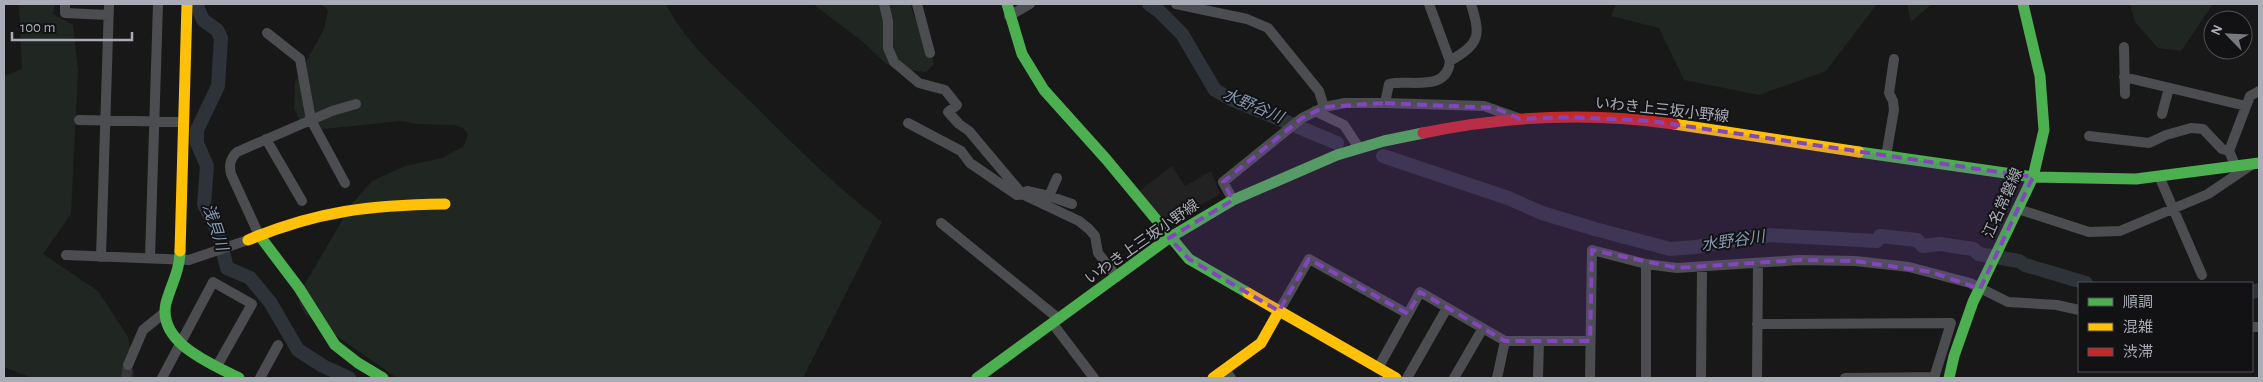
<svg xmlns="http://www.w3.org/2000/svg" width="2263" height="382" font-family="'Alegreya Sans','Noto Sans JP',sans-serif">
	<rect width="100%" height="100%" fill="#181818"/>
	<path fill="#222223" d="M1172 166 1185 186 1211 171 1220 194 1181 217 1166 219 1161 223 1138 192Z"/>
	<path fill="#202621" d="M19 4H55L53 14 73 25 78 71 71 214 43 254 98 291 128 337 135 378H32L4 367V76L22 69Z
		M321 4H666C685 42 720 72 750 101 793 144 834 185 882 222L803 378H397L305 314 299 302 302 289 351 205 372 181 405 166 442 158 464 146 468 134 463 128 454 125 417 124 400 121 324 129 302 126 294 108 295 82 324 29 328 10Z
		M813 4H910L914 16 928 40 934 64 926 72 898 69 885 63 863 42Z
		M1616 4H1877L1826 71 1759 95 1684 80 1659 28 1611 16Z
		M1907 4H1932L1911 22Z
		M2130 4H2213L2181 51 2158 48 2135 22Z"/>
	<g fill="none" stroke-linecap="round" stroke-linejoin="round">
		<path stroke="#2e333a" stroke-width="14" d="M196 4 203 20 217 30 221 38 218 86 197 130V143L207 166 204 204 218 232 227 268 250 278 270 302 298 350 323 366 349 378
			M1149 4 1159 11 1182 34 1215 90 1231 99 1337 143
			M1383 156 1508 198 1542 213 1595 229 1670 249 1696 247 1753 237 1762 238 1767 235 1877 241 1880 236 1917 240 1923 246 1940 244 1973 249 1979 254 2019 261 2025 265 2086 283
			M2252 292 2259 290"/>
		<path stroke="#353638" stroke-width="10" stroke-dasharray="10 5" stroke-linecap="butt" d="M126 378 128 365"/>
		<path stroke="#4c4d50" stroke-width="10" d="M65 4V13L108 15
			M884 4 888 21V48L894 62 919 83 945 90 957 105 948 112 959 124 969 131 1022 194 1027 191 1049 196 1057 178
			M917 4 930 53
			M1176 4 1247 19 1268 28 1319 91 1324 107
			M1009 16 1030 4
			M267 33 300 59 311 120 345 183
			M2124 47 2125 94
			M1450 61C1480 43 1481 37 1471 4
			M2124 77 2246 106
			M1385 103 1389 84C1409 79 1447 93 1450 61L1429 4
			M1315 111 1344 125 1359 148
			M2162 114 2169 88
			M79 120 183 122
			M908 123 961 151 970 163 1017 195 1022 194 1079 221 1089 229 1095 236 1098 253 1117 277
			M2089 136 2149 143 2166 135 2191 128 2203 129 2222 149 2229 151
			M266 139 302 201
			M1886 156 1894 110 1893 101 1889 93 1894 59
			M2236 167 2229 151 2250 96 2259 91
			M2159 176 2202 275
			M1049 196 1072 204
			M1233 200 1223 182 1302 118 1324 107 1345 103H1385L1484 106 1518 118
			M2018 209 2089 232 2120 231 2208 194 2251 165
			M941 223 1059 319
			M259 235 231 174C229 165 230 159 237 152L332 111 356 104
			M66 255 189 260 248 240
			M101 257 109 4
			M150 258 158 4
			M1279 311 1309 259 1408 314 1420 292 1505 341H1590
			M1053 324 1094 378
			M1757 324 1951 323 1934 378
			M2252 327H2259
			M128 365 143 330 164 313
			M1378 368 1408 314
			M1225 370 1231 378
			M162 378 213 282 252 304 217 366
			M260 378 278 345
			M1407 378 1447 308
			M1454 378 1483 328
			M1497 378 1505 341
			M1538 378 1539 341
			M1590 378 1592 250 1646 264 1677 268 1800 260 1855 261 1909 267 1970 283 2008 302 2057 305 2079 310
			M1646 378V264
			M1701 378 1702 267
			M1757 378 1758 264
			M1845 378 1935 377"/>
		<path stroke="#4caf50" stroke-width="11" d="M1007 4 1022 54 1044 90 1106 159 1189 259 1248 293
			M1859 152 2033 177 2136 179 2259 163
			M259 235 299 288 335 345 358 363 383 378
			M180 251C180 270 171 285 166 303 157 343 212 364 239 378
			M977 378 1169 238 1233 200 1337 155 1384 141 1423 133
			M1949 378 1954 356 1973 302 2033 177 2044 130 2040 76 2023 4"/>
		<path stroke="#ffc107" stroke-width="11" d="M1674 124 1859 152
			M248 240C317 211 371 205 445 204
			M180 251 187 4
			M1248 293 1396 378
			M1213 378 1261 343 1279 311"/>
		<path stroke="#c62828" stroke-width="11" d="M1423 133C1505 116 1591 112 1674 124"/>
	</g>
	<path fill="#8446bd" fill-opacity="0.2" stroke="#8446bd" stroke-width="4" stroke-dasharray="10 6" stroke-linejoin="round" d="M1385 103 1495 108 1520 119 1572 117 1651 121 2033 177 1980 289 1931 272 1855 261 1800 260 1677 268 1592 250 1590 341H1505L1420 292 1408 314 1309 259 1279 311 1189 259 1169 238 1233 200 1223 182 1302 118 1324 107Z"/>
	<g text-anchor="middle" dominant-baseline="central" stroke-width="4" stroke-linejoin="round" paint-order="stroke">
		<g font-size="15" fill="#aaadb7" stroke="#121214">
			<text transform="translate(1662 110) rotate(6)">いわき上三坂小野線</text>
			<text transform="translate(2003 203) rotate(-66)">江名常磐線</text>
			<text transform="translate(1142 242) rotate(-35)">いわき上三坂小野線</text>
		</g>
		<g font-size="16" font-style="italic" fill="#8498b0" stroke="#121214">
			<text transform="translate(1253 106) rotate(23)">水野谷川</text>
			<text transform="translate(215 227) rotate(72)">浅貝川</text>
			<text transform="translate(1733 241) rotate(-8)">水野谷川</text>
		</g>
	</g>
	<rect width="2263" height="382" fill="none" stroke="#aaadb7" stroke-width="10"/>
	<rect x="2078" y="282" width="175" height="90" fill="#121214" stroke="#4f5055"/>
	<rect x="2088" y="298" width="25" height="8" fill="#4caf50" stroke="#4f5055"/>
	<text x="2123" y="307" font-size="15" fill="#aaadb7">順調</text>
	<rect x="2088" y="323" width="25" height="8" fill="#ffc107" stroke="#4f5055"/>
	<text x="2123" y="332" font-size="15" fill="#aaadb7">混雑</text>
	<rect x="2088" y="348" width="25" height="8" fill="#c62828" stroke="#4f5055"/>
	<text x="2123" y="357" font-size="15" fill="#aaadb7">渋滞</text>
	<g transform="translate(2228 35) rotate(294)"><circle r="24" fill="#121214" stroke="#4f5055"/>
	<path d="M0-4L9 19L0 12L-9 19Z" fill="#77797f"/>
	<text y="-8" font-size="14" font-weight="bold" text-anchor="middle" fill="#aaadb7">N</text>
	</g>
	<path d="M12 32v8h120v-8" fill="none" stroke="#aaadb7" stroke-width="2.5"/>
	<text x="20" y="32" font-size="15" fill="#aaadb7" stroke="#121214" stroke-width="4" paint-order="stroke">100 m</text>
</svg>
